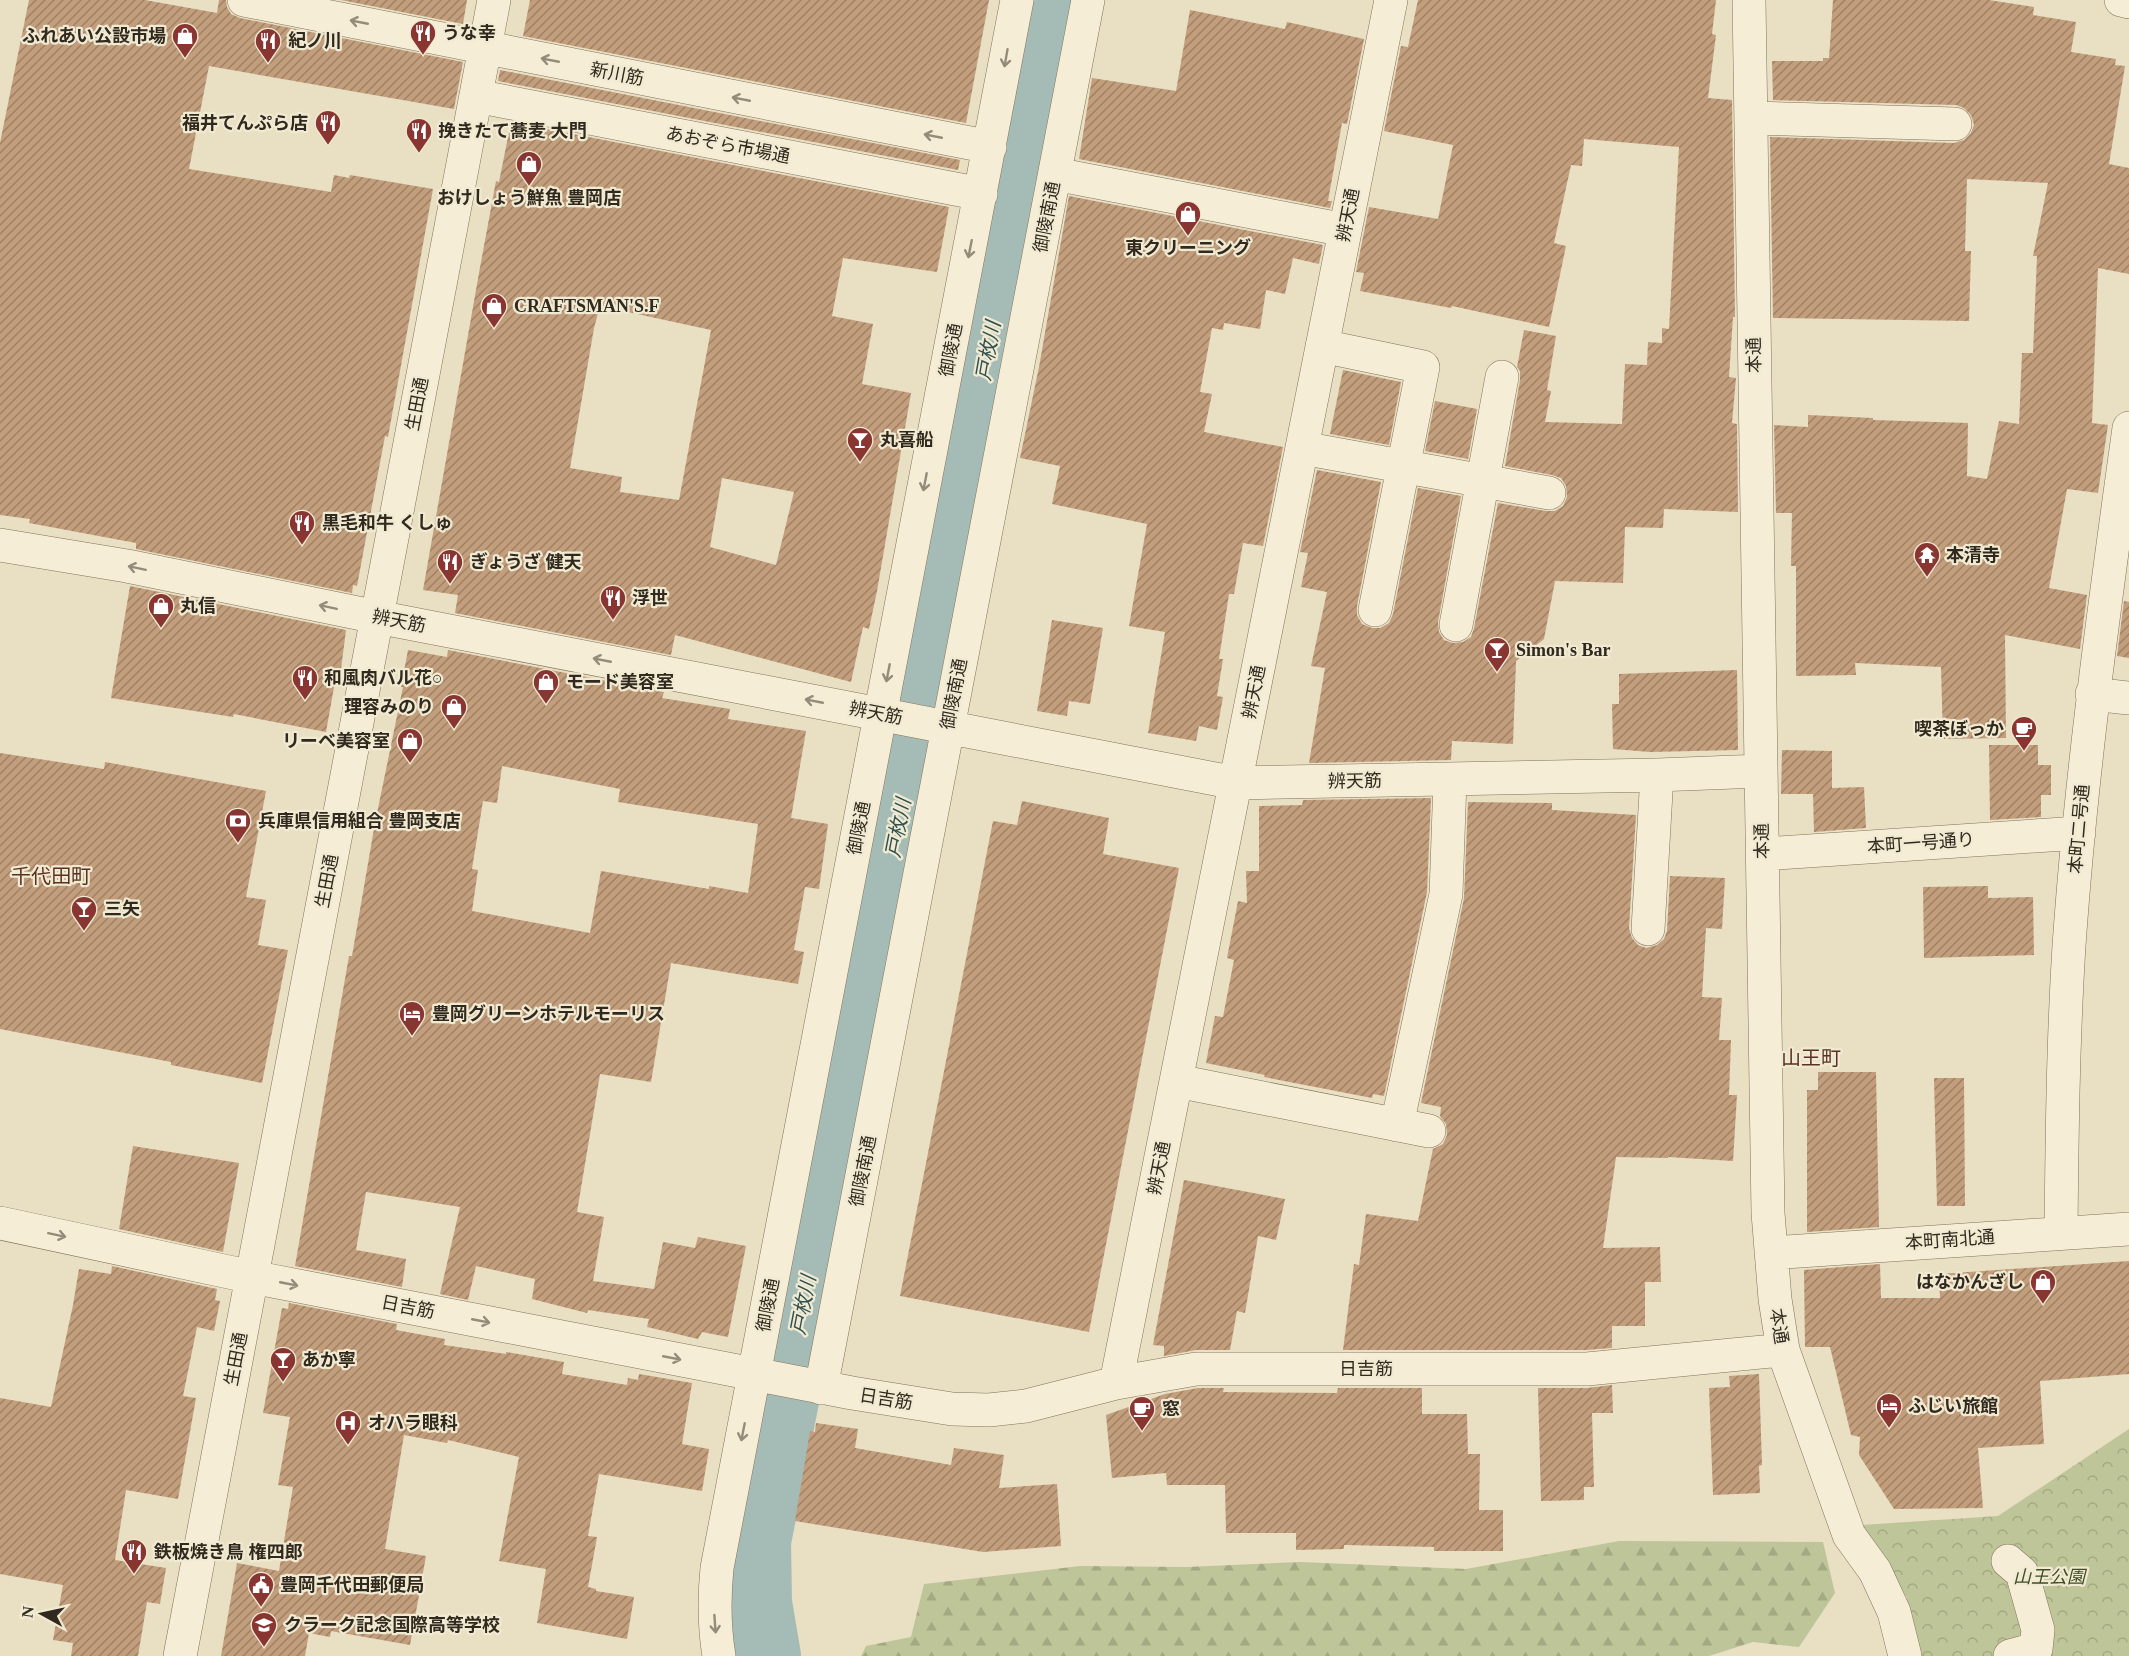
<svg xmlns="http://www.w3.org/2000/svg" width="2129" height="1656" font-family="'Times New Roman','Noto Sans JP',serif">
	<defs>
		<pattern id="forest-firs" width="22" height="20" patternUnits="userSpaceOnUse" patternTransform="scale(1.5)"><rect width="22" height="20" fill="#bec598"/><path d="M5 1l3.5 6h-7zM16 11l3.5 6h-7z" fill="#a4a983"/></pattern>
		<pattern id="park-crowns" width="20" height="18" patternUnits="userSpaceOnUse" patternTransform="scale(1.5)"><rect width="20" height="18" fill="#bec598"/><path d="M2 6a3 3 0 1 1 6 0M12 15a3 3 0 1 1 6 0" fill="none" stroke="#a4a983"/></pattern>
		<pattern id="building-hatch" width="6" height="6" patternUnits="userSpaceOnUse" patternTransform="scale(1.5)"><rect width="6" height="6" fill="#c39e7d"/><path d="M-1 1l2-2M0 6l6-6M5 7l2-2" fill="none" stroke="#9f8166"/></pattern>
	</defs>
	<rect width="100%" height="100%" fill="#e9dfc3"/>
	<path fill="url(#forest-firs)" d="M1619 1541 1823 1542 1835 1593 1799 1647 1753 1642 1709 1656H861L866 1646 911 1637 924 1584 1080 1566 1187 1567 1300 1562 1466 1569Z"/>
	<path fill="url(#park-crowns)" d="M2129 1429V1656H1921L1909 1616 1907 1598 1862 1525 1998 1516Z"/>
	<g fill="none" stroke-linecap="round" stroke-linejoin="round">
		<path stroke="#a5bcb6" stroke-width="70" d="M766 1656 757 1603 756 1541 929 672 1053 0"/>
	</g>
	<path fill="url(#building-hatch)" fill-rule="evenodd" d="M29 0H145L217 13 219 0H226L227 7 231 14 240 18 463 62 454 109 209 66 189 169 331 192 334 175 349 178 350 175 433 189 388 437 385 436 357 586 353 585 352 593 136 549V543L29 523 30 519 0 515V143Z
		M341 0H467L463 24Z
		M530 0H989L966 123 523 36Z
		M1418 0H1716L1712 34 1716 35 1708 98 1732 100 1735 317H1733L1729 377 1736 378 1732 423 1737 424 1738 512 1664 509 1663 528 1625 527 1623 583 1555 581 1544 639 1516 661 1513 744 1452 741 1451 760 1309 763 1325 668 1311 666 1327 592 1301 587 1308 553 1300 552 1317 470 1381 482 1357 606V615L1362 624 1372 628H1380L1389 623 1393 614 1418 488 1461 496 1438 622 1439 632 1444 640 1453 643 1463 642 1471 637 1474 628 1498 503 1546 511H1555L1563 506 1567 497 1566 486 1561 478 1552 475 1505 466 1520 380V371L1517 367 1524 330 1556 336 1547 390 1551 391 1545 422 1622 424 1625 364 1647 365 1648 342 1662 343V328L1669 329 1679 147 1584 139 1582 166 1571 165 1554 243 1566 246 1549 327 1452 306 1451 308 1360 291 1364 273 1356 272 1369 207 1438 219 1453 145 1384 131 1401 46 1408 47Z
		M1833 0H1989L2034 7 2033 15 2076 22 2071 52 2116 59 2115 65 2125 66 2109 164 2129 168V274L2098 268 2092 423 2108 425 2098 493 2067 489 2049 588 2087 595 2080 649 2005 635 2006 738 1943 739 1941 667 1855 663 1856 675 1796 676V566H1791L1792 513H1776L1774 425 1808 427V415L1873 418V420L1968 423 1967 476 1987 479 1999 421 2019 424 2022 353H2033L2037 256H2033L2048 183 1967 179 1965 251H1971L1969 321 1773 318 1770 137 1954 143 1964 140 1971 133 1974 125 1971 115 1964 108 1956 105 1773 100 1772 61H1823V58H1829Z
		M1190 10 1285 29 1287 22 1364 39 1347 124 1342 123 1328 201H1332L1330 208 1079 159 1092 78 1176 91Z
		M500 70 960 160 958 170 498 81Z
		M511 122 949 207 937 272 843 258 832 316 873 324 862 384 911 393 877 591 869 629 863 627 851 682 675 635 671 655 455 613 458 595 423 590 479 273 496 181 499 182ZM600 306 711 330 679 500 620 492 622 477 570 468 594 328ZM722 478 794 492 776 565 710 547Z
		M1069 196 1323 245 1319 264 1293 258 1285 294 1266 290 1260 329 1224 323 1223 330 1212 328 1200 392 1212 394 1204 432 1283 447 1263 546 1243 543 1234 594H1229L1219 659H1223L1217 696 1223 697 1217 730 1199 726 1196 741 1148 733 1165 632 1129 626 1147 524 1052 504 1060 466 1020 458 1039 367Z
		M1343 370 1401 382 1389 445 1330 434Z
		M1435 401 1477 409 1468 459 1425 451Z
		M130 586 346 630 340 677 336 676 326 732 234 714 233 717 111 698Z
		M2124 601 2129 602V658L2117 656Z
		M1052 620 1103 628 1090 704 1069 701 1067 716 1037 711Z
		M408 650 447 657 448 650 664 692 662 698 730 709 728 719 806 731 791 818 828 824 819 889 805 887 794 950 804 952 798 984 671 963 651 1082 600 1074 577 1212 604 1217 593 1281 654 1289 663 1242 695 1248 698 1237 746 1246 728 1337 702 1332 698 1339 647 1327 649 1319 588 1310 587 1313 532 1299 535 1279 476 1266 468 1300 440 1294 460 1207 366 1192 356 1250 406 1259 402 1287 295 1266 349 956H352L375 823 403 687H401ZM502 766 620 789 618 802 758 824 748 893 709 886V889L601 871 590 933 472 911 478 870 472 869 483 801 497 803Z
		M1737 670 1738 750 1650 752 1613 749 1612 704H1619V674Z
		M1989 745H2038V765H2051V795H2041V817L1990 820Z
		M1782 750 1832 751V788L1864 787 1866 828 1814 832 1813 794H1781Z
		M0 753 104 769 105 762 266 791 246 897 266 900 258 945 288 950 262 1083 171 1065V1062L0 1029Z
		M1431 798 1427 892 1384 1096 1373 1094 1372 1098 1264 1077 1265 1075 1206 1063 1215 1016 1223 1017 1234 960 1227 958 1238 901 1247 903 1246 871H1259V806L1302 805 1303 800Z
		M1022 801 1109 818 1103 854 1179 868 1089 1332 900 1296 993 821 1017 825Z
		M1468 802 1552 803V810L1636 815 1629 928 1632 938 1638 945 1646 948 1657 945 1664 939 1667 931 1670 876 1725 878 1722 929 1706 928 1702 997 1722 998 1719 1040H1731L1729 1095H1737L1733 1161 1668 1157V1158L1616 1157 1603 1248 1660 1247 1661 1282H1645V1326H1612V1348L1586 1350H1343L1354 1264 1359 1265 1366 1214 1418 1221 1433 1149 1443 1144 1447 1135 1446 1124 1440 1116 1441 1107 1421 1103 1464 898Z
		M1988 886V898L2033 897 2034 955 1924 958 1923 887Z
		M1818 1072H1876L1879 1227 1807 1232V1090H1818Z
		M1934 1078H1964L1965 1206H1937Z
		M133 1146 239 1163 223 1252 119 1229Z
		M1184 1180 1285 1199 1276 1240 1258 1236 1245 1313 1237 1311 1230 1350H1196L1164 1356V1346L1153 1345Z
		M2129 1261V1374L2040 1381 2044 1444 1978 1448 1983 1508 1894 1509 1859 1455 1860 1437 1851 1435 1830 1347H1805L1804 1270 1880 1264 1881 1298H1940L1939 1274Z
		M112 1266 217 1289 215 1300 220 1301 214 1331 197 1327 183 1396 196 1398 178 1499 126 1490 115 1560 166 1568 160 1604 147 1602 138 1656H71L73 1643 53 1640 63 1585 0 1574V1398L51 1407 73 1305 79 1269 111 1274Z
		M289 1303 397 1324 396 1330 445 1339 444 1345 506 1354V1352L564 1362 562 1374 627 1385 628 1378 638 1380 639 1374 692 1383 682 1444 709 1449 702 1491 599 1474 588 1536 597 1537 588 1587 596 1589V1591L634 1597 627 1639 537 1623 546 1569 499 1561 519 1457 448 1440 447 1443 404 1435 385 1549 426 1556 410 1645 331 1631 330 1637 309 1633 305 1656H221L237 1563 279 1571 293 1487 278 1485 290 1417 263 1413 282 1308 288 1309Z
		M1759 1374 1762 1465 1759 1466 1760 1493 1713 1495 1709 1388 1730 1387 1729 1376Z
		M1612 1385 1613 1413H1592L1594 1487H1584V1500L1541 1501 1538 1388H1587Z
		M1198 1388H1224L1223 1392 1337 1393 1338 1388H1422V1414H1467L1468 1454H1480L1479 1510H1503V1551H1434V1547L1344 1545V1549L1296 1550V1533H1226L1225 1485H1167L1166 1473 1112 1478 1106 1415 1165 1394Z
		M816 1423 858 1429 855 1448 951 1465 954 1448 1004 1455 999 1488 1057 1484 1061 1546 983 1552 795 1521 810 1431 815 1432Z"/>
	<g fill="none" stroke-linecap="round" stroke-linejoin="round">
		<g stroke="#81725c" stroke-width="34">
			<path id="minor" d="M244 0 990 147
				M1749 0 1768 1213 1775 1299 1783 1350 1849 1535 1875 1571 1894 1612 1905 1656
				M2121 0 2129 2
				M476 96 981 194
				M1751 118 1955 124
				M1055 174 1345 230
				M1322 346 1423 367 1375 610
				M1302 448 1549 493
				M0 545 127 566 377 617 1236 783 1657 775 1761 771
				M1456 625 1502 377
				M2092 694 2129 698
				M1763 854 2079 833
				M1648 929 1657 775
				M1177 1081 1429 1131
				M1397 1125 1446 894 1450 780
				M0 1223 252 1277 852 1393 952 1409 989 1410 1026 1406 1116 1383 1196 1369H1587L1783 1350
				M2061 1232C2062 1137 2063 1041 2069 946 2081 773 2105 601 2129 428
				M1771 1253 2129 1229
				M1116 1383 1391 0
				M821 1388 1088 0
				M2008 1561 2022 1573 2038 1630 2036 1649 2010 1656
				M180 1656 494 0
				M719 1656C714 1626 714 1598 717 1568L1017 0"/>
		</g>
		<use href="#minor" stroke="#f5edd5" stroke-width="33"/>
	</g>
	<defs><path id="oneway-shaft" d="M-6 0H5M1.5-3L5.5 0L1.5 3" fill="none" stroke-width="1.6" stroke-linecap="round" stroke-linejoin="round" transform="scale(1.5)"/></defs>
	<g stroke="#948b7a">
		<use href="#oneway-shaft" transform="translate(359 22) rotate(-169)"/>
		<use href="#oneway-shaft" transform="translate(1006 58) rotate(100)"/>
		<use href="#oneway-shaft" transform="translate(550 60) rotate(-169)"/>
		<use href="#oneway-shaft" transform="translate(741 99) rotate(-169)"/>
		<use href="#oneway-shaft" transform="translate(933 136) rotate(-169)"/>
		<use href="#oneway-shaft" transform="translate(970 249) rotate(101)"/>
		<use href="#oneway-shaft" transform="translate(925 482) rotate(101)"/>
		<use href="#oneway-shaft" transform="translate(137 568) rotate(-168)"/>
		<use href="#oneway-shaft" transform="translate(328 607) rotate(-168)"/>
		<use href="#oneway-shaft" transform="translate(602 660) rotate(-169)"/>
		<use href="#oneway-shaft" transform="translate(888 673) rotate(101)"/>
		<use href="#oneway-shaft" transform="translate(814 701) rotate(-169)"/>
		<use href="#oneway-shaft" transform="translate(57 1235) rotate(12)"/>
		<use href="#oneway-shaft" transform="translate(289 1284) rotate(11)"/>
		<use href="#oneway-shaft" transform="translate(481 1321) rotate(11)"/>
		<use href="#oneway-shaft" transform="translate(672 1358) rotate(11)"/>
		<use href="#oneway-shaft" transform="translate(743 1432) rotate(101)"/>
		<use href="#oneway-shaft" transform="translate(715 1624) rotate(86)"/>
	</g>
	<defs>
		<g id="restaurant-pin" transform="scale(1.35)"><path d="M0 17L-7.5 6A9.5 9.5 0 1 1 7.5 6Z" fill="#893632" stroke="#f1ead2"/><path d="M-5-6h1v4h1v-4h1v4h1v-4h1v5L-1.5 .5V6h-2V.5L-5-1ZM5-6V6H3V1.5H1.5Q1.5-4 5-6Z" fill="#fff"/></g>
		<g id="shop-pin" transform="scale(1.35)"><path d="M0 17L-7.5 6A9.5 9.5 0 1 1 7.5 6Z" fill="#893632" stroke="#f1ead2"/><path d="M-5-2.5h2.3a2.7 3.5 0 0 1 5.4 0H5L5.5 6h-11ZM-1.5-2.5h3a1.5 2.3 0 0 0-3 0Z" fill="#fff"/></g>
		<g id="bar-pin" transform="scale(1.35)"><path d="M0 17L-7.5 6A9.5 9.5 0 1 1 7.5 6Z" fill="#893632" stroke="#f1ead2"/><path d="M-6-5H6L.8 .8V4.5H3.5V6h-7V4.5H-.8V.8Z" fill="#fff"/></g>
		<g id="temple-pin" transform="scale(1.35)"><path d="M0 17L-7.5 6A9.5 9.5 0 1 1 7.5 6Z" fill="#893632" stroke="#f1ead2"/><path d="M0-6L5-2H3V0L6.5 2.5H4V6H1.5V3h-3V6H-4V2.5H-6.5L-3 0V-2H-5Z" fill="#fff"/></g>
		<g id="cafe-pin" transform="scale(1.35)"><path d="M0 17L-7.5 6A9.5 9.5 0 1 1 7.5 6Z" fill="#893632" stroke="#f1ead2"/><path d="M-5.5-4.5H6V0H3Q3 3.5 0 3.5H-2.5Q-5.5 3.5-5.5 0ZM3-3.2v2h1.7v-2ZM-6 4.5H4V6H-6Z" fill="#fff"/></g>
		<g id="bank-pin" transform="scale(1.35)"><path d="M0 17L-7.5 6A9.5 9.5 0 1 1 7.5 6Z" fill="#893632" stroke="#f1ead2"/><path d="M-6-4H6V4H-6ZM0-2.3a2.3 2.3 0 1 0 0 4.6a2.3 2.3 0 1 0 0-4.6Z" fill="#fff"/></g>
		<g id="hotel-pin" transform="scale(1.35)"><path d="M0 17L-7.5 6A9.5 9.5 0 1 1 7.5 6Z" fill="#893632" stroke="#f1ead2"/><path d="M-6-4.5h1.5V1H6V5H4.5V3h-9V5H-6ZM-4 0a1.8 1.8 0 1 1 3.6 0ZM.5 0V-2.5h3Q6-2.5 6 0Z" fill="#fff"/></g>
		<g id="hospital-pin" transform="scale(1.35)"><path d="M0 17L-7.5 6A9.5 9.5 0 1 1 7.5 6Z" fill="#893632" stroke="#f1ead2"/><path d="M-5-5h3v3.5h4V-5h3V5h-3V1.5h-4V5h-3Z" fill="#fff"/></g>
		<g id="civic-pin" transform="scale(1.35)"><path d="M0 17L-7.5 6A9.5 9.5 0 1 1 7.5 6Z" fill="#893632" stroke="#f1ead2"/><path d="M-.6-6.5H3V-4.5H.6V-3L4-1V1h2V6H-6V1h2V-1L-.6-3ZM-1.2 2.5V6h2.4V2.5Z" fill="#fff"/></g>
		<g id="school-pin" transform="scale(1.35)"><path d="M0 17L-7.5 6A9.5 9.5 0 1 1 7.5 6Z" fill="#893632" stroke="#f1ead2"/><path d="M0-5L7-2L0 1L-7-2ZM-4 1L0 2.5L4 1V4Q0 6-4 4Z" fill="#fff"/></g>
	</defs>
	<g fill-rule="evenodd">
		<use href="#restaurant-pin" x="423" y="33"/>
		<use href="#shop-pin" x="185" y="36"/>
		<use href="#restaurant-pin" x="268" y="41"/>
		<use href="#restaurant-pin" x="328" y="123"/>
		<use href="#restaurant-pin" x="419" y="131"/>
		<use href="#shop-pin" x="529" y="164"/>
		<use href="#shop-pin" x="1188" y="214"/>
		<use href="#shop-pin" x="494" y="306"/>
		<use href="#bar-pin" x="860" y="440"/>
		<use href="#restaurant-pin" x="302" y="523"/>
		<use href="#temple-pin" x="1927" y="555"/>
		<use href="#restaurant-pin" x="450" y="562"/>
		<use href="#restaurant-pin" x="613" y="598"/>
		<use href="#shop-pin" x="161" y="606"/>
		<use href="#bar-pin" x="1497" y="650"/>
		<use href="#restaurant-pin" x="305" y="678"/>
		<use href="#shop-pin" x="546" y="682"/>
		<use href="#shop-pin" x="454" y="707"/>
		<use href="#cafe-pin" x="2024" y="729"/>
		<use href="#shop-pin" x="410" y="741"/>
		<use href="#bank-pin" x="238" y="821"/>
		<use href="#bar-pin" x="84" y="909"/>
		<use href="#hotel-pin" x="412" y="1014"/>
		<use href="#shop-pin" x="2043" y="1282"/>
		<use href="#bar-pin" x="283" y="1360"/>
		<use href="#hotel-pin" x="1889" y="1406"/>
		<use href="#cafe-pin" x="1142" y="1409"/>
		<use href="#hospital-pin" x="348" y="1423"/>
		<use href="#restaurant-pin" x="134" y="1552"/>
		<use href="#civic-pin" x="261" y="1585"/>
		<use href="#school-pin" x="264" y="1625"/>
	</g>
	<g text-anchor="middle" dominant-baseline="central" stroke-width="4.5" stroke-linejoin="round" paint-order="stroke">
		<g font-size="18" font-weight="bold" fill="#32291e" stroke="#f1ead2" text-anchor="start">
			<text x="442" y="33">うな幸</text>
			<text x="166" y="36" text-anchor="end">ふれあい公設市場</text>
			<text x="288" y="41">紀ノ川</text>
			<text x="308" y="123" text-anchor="end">福井てんぷら店</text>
			<text x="438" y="131">挽きたて蕎麦 大門</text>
			<text x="529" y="198" text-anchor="middle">おけしょう鮮魚 豊岡店</text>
			<text x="1188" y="248" text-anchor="middle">東クリーニング</text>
			<text x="514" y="306">CRAFTSMAN'S.F</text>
			<text x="880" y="440">丸喜船</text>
			<text x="322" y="523">黒毛和牛 くしゅ</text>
			<text x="1946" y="555">本清寺</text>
			<text x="470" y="562">ぎょうざ 健天</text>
			<text x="632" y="598">浮世</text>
			<text x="180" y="606">丸信</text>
			<text x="1516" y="650">Simon's Bar</text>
			<text x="324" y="678">和風肉バル花○</text>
			<text x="566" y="682">モード美容室</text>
			<text x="434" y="707" text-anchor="end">理容みのり</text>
			<text x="2004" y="729" text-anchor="end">喫茶ぼっか</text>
			<text x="390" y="741" text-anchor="end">リーベ美容室</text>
			<text x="258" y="821">兵庫県信用組合 豊岡支店</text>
			<text x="104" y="909">三矢</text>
			<text x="432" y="1014">豊岡グリーンホテルモーリス</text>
			<text x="2024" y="1282" text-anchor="end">はなかんざし</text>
			<text x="302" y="1360">あか寧</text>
			<text x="1908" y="1406">ふじい旅館</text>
			<text x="1162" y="1409">窓</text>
			<text x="368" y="1423">オハラ眼科</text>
			<text x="154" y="1552">鉄板焼き鳥 権四郎</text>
			<text x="280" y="1585">豊岡千代田郵便局</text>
			<text x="284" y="1625">クラーク記念国際高等学校</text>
		</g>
		<g font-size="18" fill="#32291e" stroke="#f1ead2">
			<text transform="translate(617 74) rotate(11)">新川筋</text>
			<text transform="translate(728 145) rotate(11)">あおぞら市場通</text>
			<text transform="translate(1348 215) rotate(-79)">辨天通</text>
			<text transform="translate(1047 217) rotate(-79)">御陵南通</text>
			<text transform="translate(951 350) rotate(-79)">御陵通</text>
			<text transform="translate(1754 355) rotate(-91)">本通</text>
			<text transform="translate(417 404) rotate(-79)">生田通</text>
			<text transform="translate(399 621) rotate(11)">辨天筋</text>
			<text transform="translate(1254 692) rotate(-79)">辨天通</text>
			<text transform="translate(954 694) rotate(-79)">御陵南通</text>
			<text transform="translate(876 713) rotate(11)">辨天筋</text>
			<text transform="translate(1355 781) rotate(-1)">辨天筋</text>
			<text transform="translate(859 828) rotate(-79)">御陵通</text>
			<text transform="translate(2079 829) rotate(-85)">本町二号通</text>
			<text transform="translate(1762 841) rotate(-91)">本通</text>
			<text transform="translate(1921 843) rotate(-4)">本町一号通り</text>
			<text transform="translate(327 881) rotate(-79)">生田通</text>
			<text transform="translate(1159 1168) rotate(-79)">辨天通</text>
			<text transform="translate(863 1171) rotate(-79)">御陵南通</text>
			<text transform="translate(1950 1240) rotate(-4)">本町南北通</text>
			<text transform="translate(768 1305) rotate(-79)">御陵通</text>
			<text transform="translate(408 1307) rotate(11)">日吉筋</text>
			<text transform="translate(1779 1326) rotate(81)">本通</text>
			<text transform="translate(236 1359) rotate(-79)">生田通</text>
			<text x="1366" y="1369">日吉筋</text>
			<text transform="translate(886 1399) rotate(9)">日吉筋</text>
		</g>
		<g font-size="18" font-style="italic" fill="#414d27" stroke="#f1ead2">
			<text x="2049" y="1577">山王公園</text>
		</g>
		<g font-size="20" font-style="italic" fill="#2f5150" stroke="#f1ead2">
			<text transform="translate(988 351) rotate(-80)">戸枚川</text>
			<text transform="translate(898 828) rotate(-79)">戸枚川</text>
			<text transform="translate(803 1305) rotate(-79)">戸枚川</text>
		</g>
		<g font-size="20" fill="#5a3122" stroke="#f1ead2">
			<text x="51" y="876">千代田町</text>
			<text x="1811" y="1058">山王町</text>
		</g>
	</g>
	<g transform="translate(42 1614) rotate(278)" stroke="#f1ead2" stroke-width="4.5" paint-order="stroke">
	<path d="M0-4.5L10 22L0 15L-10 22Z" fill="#32291e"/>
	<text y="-9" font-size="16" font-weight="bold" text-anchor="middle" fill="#32291e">N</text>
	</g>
</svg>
